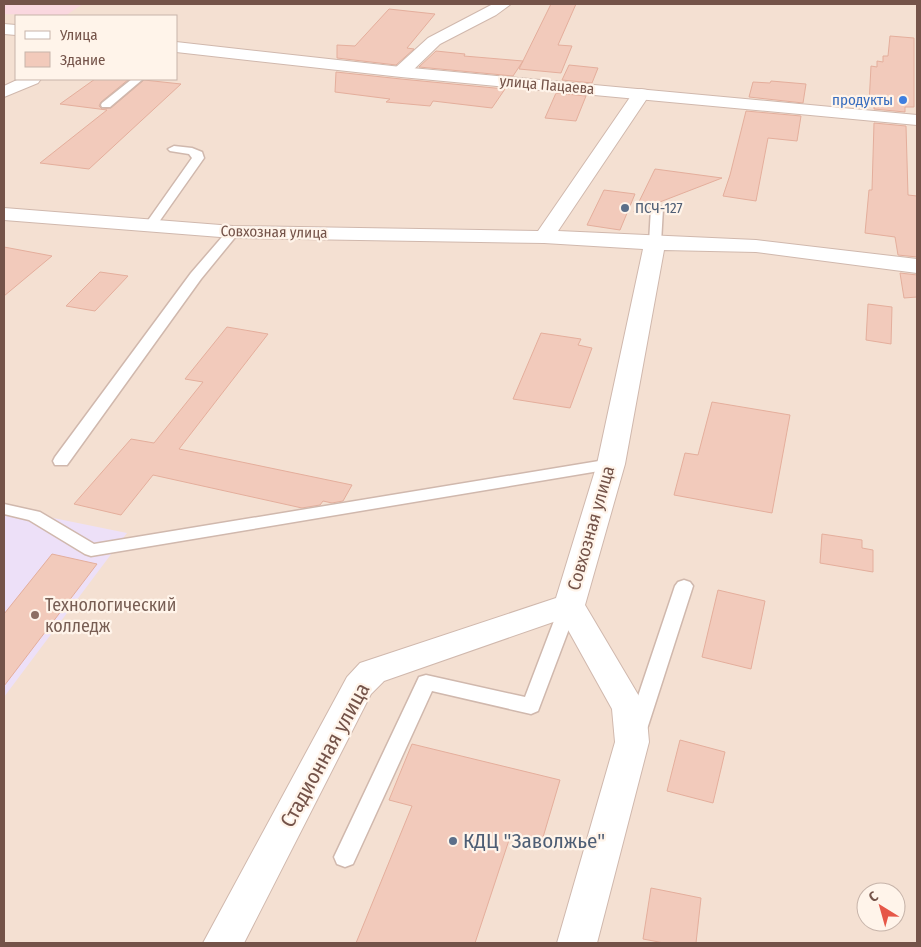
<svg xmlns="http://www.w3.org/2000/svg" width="921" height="947" font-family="'Fira Sans Condensed',sans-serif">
	<rect width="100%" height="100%" fill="#fcefe4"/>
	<path fill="#f4e0d2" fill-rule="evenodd" d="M4 4H917V120L638 90 176 45V16H16V79H176V47L917 123V943H4ZM866 892H896V922H866Z"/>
	<path fill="#ede0f8" d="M4 508 127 533 4 697Z"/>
	<path fill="#fad7df" d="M4 4H83L65 16 4 14Z"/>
	<path fill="#f2cabb" stroke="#e4ae9c" d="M551 4H576L558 45 572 46 561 73 519 69Z
		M389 9 435 14 407 48 414 49 396 65 337 58V45L355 46Z
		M890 36 914 38V107H905V112L874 109V104H869L871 66 877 67V61L883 62V56H888Z
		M436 51 465 54 464 56 523 61 513 76 419 67Z
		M569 65 598 68 592 83 562 80Z
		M336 72 401 79 505 89 492 108 433 101 430 106 386 102 390 99 335 92Z
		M95 79H129L101 102 99 106 102 109 111 108 144 80 181 84 89 169 40 163 107 110 60 104Z
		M771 81 806 84 803 103 749 97 753 82 770 83Z
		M556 93 586 96 576 121 545 118Z
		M746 111 801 116 797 141 768 138 756 201 723 196 730 175Z
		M874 123 906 126 908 195 917 196V257L898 255 895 237 865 233 869 190H872Z
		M655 169 722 178 634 212Z
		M604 190 635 194 620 230 587 225Z
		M4 247 52 256 4 296Z
		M100 272 128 276 95 311 66 306Z
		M900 273 917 275V297L904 298Z
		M868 304 892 307 891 344 866 340Z
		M227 327 268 334 179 449 352 485 343 501 332 503 323 501 320 505 302 508 153 475 121 515 74 504 131 439 154 443 203 382 185 379Z
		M541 333 581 339 578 345 592 348 570 408 513 399Z
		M712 402 790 415 772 513 674 495 685 453 698 455Z
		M822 534 862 540V548L873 550V572L820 563Z
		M52 554 97 564 4 686V614Z
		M718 590 765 601 751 669 702 657Z
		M680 740 725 752 713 803 667 791Z
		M412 744 560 780 541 844 510 837 475 943H356L412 806 389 800Z
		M651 888 701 898 696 943H664L643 939Z"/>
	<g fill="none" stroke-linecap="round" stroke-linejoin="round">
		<g stroke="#d0b8ad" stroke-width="3">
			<path id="service" d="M132 79H143L110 107H102L101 105 102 103Z
				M174 146 192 148 202 152 204 158 154 229H146L144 226 192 158 189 154 170 151 168 149Z
				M657 204 663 208 661 243 655 247 649 243 651 208Z
				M233 228 239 232 237 235 201 279 67 465H55L53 461 55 457 191 273 229 229Z
				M611 459 617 460 619 464 617 468 91 556 85 554 29 520 4 514V504L40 512 94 544Z
				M684 580 690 582 693 586 648 726 645 732 638 734 631 732 628 726 675 586 678 582Z
				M569 599 575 600 578 605 538 711 531 714 432 691 353 864 345 867 337 864 334 857 419 677 426 675 525 697 560 605 563 600Z"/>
		</g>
		<g stroke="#d0b8ad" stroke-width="2">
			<path id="minor" d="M493 4H511L496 15 440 44 407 76H395L393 72 395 68 428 38Z
				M19 79H41L38 83 4 97V86Z
				M641 89 647 90 650 94 558 231 756 240 917 259V273L756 252 664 250 625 464 585 605 646 708 649 742 597 943H557L615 742 612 709 562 619 384 681 371 694 244 943H203L347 677 360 663 556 598 597 464 643 249 544 243 233 238 4 220V208L233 226 538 231 635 90Z"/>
		</g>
		<g stroke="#d0b8ad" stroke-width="2">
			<path id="tertiary" d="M4 24 16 25V35L4 34Z
				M176 42 401 67 917 115V125L401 77 176 52Z"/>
		</g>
		<use href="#service" fill="#fff" fill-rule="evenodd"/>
		<use href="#minor" fill="#fff" fill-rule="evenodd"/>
		<use href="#tertiary" fill="#fff" fill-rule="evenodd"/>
	</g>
	<circle fill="#3f7fe0" stroke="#fff4ea" stroke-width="2" cx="903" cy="100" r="5"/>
	<g fill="#5c6f8a" stroke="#fff4ea" stroke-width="2">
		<circle cx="625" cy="208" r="5"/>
		<circle cx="453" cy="841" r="5"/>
	</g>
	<circle fill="#8d6e63" stroke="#fff4ea" stroke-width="2" cx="35" cy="615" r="5"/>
	<g text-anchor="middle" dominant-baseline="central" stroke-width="4.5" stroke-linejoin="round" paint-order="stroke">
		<g font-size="15" fill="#745349" stroke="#fff4ea">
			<text transform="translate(547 85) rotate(5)">улица Пацаева</text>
			<text transform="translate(274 232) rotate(1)">Совхозная улица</text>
		</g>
		<g font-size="15" fill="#366cbe" stroke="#fff4ea" text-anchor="end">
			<text x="893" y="100">продукты</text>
		</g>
		<g font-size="15" fill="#4e5e75" stroke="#fff4ea" text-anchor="start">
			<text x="635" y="208">ПСЧ-127</text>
		</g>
		<g font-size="18" fill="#745349" stroke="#fff4ea">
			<text transform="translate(591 528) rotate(-74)">Совхозная улица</text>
		</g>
		<g font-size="18" fill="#785e54" stroke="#fff4ea" text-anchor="start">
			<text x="45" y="605">Технологический<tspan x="45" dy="21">колледж</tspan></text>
		</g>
		<g font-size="21" fill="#745349" stroke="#fff4ea">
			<text transform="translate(325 755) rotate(-61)">Стадионная улица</text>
		</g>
		<g font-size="21" fill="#4e5e75" stroke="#fff4ea" text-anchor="start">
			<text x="463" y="841">КДЦ "Заволжье"</text>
		</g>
	</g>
	<rect width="921" height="947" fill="none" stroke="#745349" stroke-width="10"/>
	<rect x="15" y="15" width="162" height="65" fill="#fff4ea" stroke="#c7b4aa"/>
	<rect x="25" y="31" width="25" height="8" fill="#ffffff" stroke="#c7b4aa"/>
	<text x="60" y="40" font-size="15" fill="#745349">Улица</text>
	<rect x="25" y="52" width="25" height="15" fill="#f2cabb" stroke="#c7b4aa"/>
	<text x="60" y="65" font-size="15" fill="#745349">Здание</text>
	<g transform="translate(881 907) rotate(323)"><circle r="24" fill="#fff4ea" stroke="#c7b4aa"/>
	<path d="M0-4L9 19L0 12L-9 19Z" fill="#e65748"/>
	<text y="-8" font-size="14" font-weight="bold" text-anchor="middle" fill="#745349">С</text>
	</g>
</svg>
